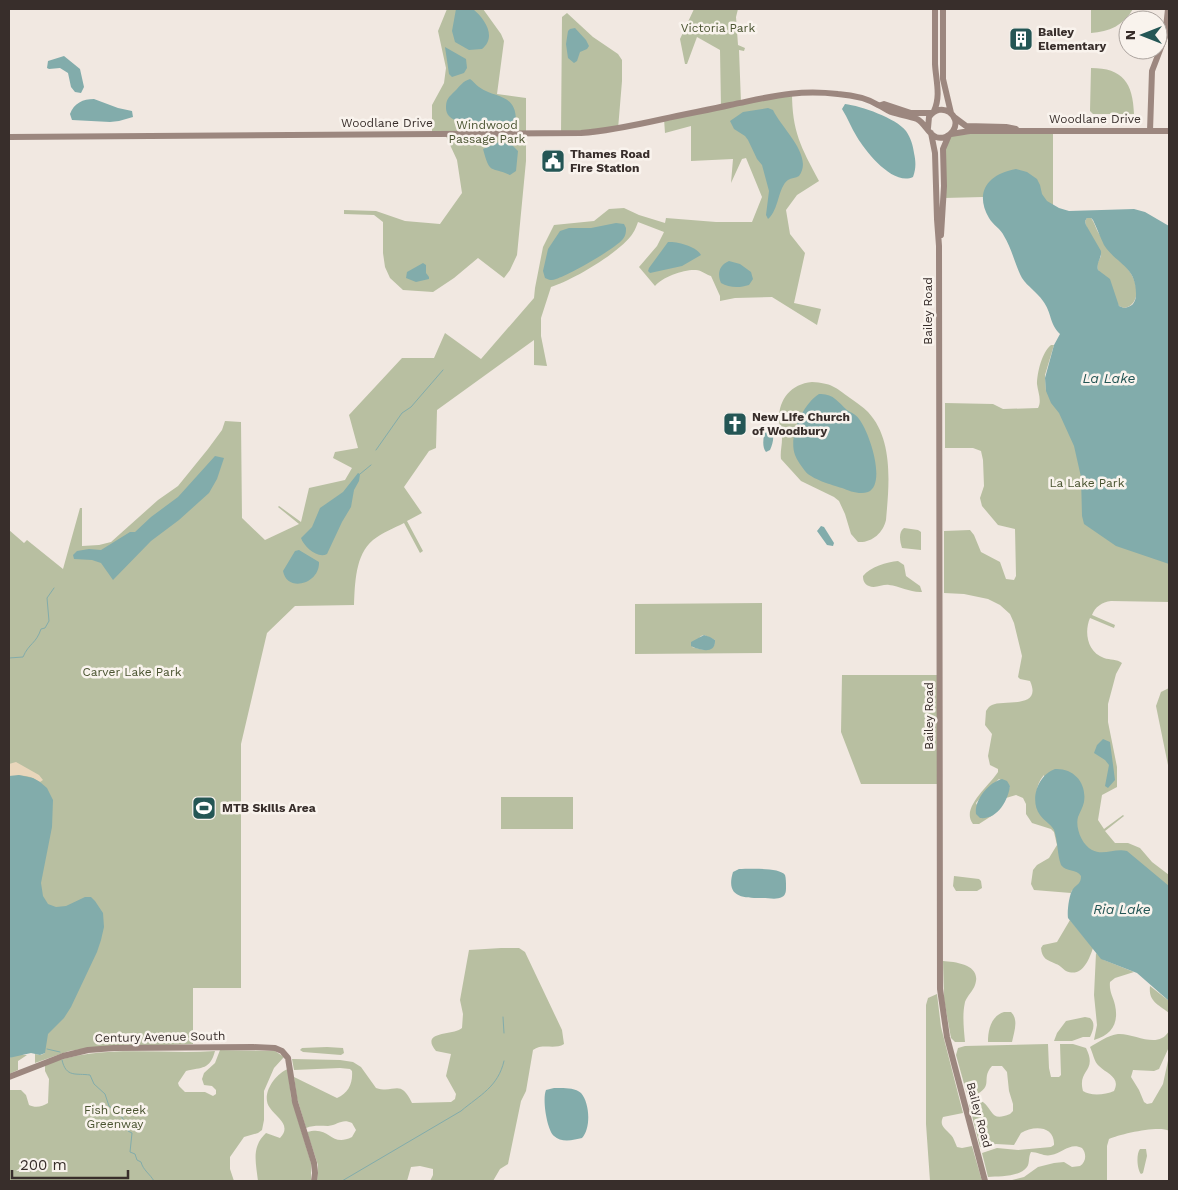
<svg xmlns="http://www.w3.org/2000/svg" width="1178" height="1190" font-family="'Work Sans',sans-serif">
	<rect width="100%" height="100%" fill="#f1e8e1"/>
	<path fill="#b8bfa1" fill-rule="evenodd" d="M447 9H483L501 34 504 41 497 94 526 98V161L517 255 510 270 504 278 478 258 454 278 433 292 403 290 390 278 385 267 383 253V222L374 215 344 214V210L376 211 405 221 440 224 462 193 457 160 445 134H432V105L444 83 446 68 438 31Z
		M694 9H738L736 17 738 45 745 48 744 51 739 50 741 103 792 92C792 132 801 147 819 181L797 195 786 210 790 234 805 253 794 303 821 309 817 325 772 297 735 298 720 301V296L711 276C707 275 701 270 696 270 685 269 662 277 655 286L639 267 657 246 664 232 638 222C637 225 635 230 633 233 621 252 573 280 551 287L541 318V336L547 366 534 365V340L437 410 436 448 429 451 404 487 422 513 407 521 423 551 420 553 404 523C394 528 382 533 373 540 355 555 355 584 354 605L295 606 267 633 241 744V988H193V1044L88 1048 69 1051 35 1063V1054L41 1055 45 1053 9 1050V530L24 543 27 540 63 569 80 508H82V546L99 545 111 542 158 500 178 486 208 449 222 430 225 421 241 422 242 518 265 540 299 524 278 507 279 506 301 522 309 488 345 480 352 468 333 458 335 452 358 448 349 415 402 358H434L445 333 481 359 534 298 535 288 543 247 554 225 594 221 609 209 624 208 639 215 665 223 666 218 716 222H752L762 197 746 158 742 159 731 183 733 159 691 161V126L665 133 664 119 721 107 720 50 697 37 687 64H685L680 39Z
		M1091 9H1133C1124 25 1109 32 1091 33Z
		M567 13 593 37 618 54 622 60V81L618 129 561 133 562 17Z
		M1091 68C1123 68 1133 83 1134 114H1093L1090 111Z
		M1053 130V270H1019L1014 255 1004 234 988 215 983 197 944 198 942 152 949 135Z
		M1087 218H1091C1095 223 1096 230 1100 235 1109 247 1130 268 1134 280 1139 291 1137 306 1124 308L1119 306 1098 270 1097 264 1101 256C1098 243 1087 234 1085 221Z
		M1051 345H1054L1045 375 1046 391 1169 362V602L1111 601C1102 602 1095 607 1092 615L1115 625 1114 628 1090 618C1084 632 1087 652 1104 658 1110 660 1117 659 1122 663L1116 674 1108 704V722L1117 767V787L1102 795 1098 820 1104 829 1123 815 1124 816 1105 831 1115 843H1128L1140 848 1152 862 1169 875V889L1072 890 1071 893 1034 890 1031 884 1033 870 1037 865 1049 858 1057 845 1054 832 1051 829 1032 823 1026 814V804L1023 798 1016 795 1006 798 1010 786 999 779 987 790 976 803 983 818 993 815 979 824H973C960 808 990 785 998 772V769L990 765 988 756 992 734 985 725 986 711C988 708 989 706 992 705 1003 699 1043 710 1030 681L1020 679 1018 677 1022 656 1014 623 1010 614 1000 605 988 599 964 594 944 593V531L970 530 974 535 981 552 1000 562 1006 579 1014 580 1016 576 1015 529 998 525 982 506 980 498 984 486 983 460 981 451 973 448H945V403L993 404 1003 409 1038 408C1042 401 1038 392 1037 384 1037 373 1042 352 1051 345ZM1044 775 1049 823C1035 812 1032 788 1044 775Z
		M812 382C831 383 835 387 850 398 856 402 863 407 868 412 894 440 889 485 886 520 883 533 872 543 858 542L851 534 845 514 839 501 834 497 801 481 781 459C780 452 782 446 782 439 782 432 779 426 779 419 779 399 791 384 812 382Z
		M904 528 918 530 921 532V550L902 548C900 542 898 532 904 528Z
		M898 561 904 565 906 576 920 586 922 592C911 593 900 586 889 585 883 584 875 589 869 586 864 584 863 580 863 576 870 567 887 562 898 561Z
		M762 603V653L635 654V604ZM704 635 715 640 714 646 704 650 692 647 701 636Z
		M842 675H941V784H861L841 732Z
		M1169 688V797V770L1156 706 1161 692Z
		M501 797H573V829H501Z
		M954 876 979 879 981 881 982 888 977 891H956L953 886Z
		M1070 920 1093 948C1089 960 1082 978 1066 971 1063 969 1060 965 1056 964 1047 960 1042 959 1041 948L1043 945 1057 942Z
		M501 948H519L525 952 562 1030 564 1044C555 1050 542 1043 533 1050L526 1091 521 1101 508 1164 500 1169 493 1181H430L433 1175V1169L420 1166 411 1167 407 1181H317L318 1165 307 1132C331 1125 330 1148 352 1137L356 1130 352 1123C342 1118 338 1125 328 1126 320 1126 314 1125 306 1128L297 1098 294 1077 337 1098C348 1093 353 1084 352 1071L350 1069 340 1068 294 1070 292 1059 340 1060 353 1062 361 1067 376 1088C395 1094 400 1078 412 1103L451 1102 455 1099 456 1094 446 1076 451 1054 436 1051C419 1030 454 1036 462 1028L463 1014 460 1000 469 950Z
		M1096 953 1104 960 1134 972 1115 978 1110 982C1109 992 1113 996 1115 1005 1119 1023 1112 1035 1094 1040L1097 1025 1094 995Z
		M943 961C957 962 982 965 975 985 973 991 967 996 965 1002 962 1015 964 1030 965 1042H955L951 1038 944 999Z
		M1150 986 1169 1001V1013C1160 1005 1148 1002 1150 986Z
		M937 994 941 1027 963 1113 943 1117C939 1126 945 1128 951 1135 954 1138 955 1143 957 1147L962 1148 972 1146 982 1181H930L926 1124V1005L928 998Z
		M1004 1012H1011C1019 1020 1014 1032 1012 1042H988C988 1030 991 1016 1004 1012Z
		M1085 1017 1090 1018C1096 1023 1093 1031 1090 1037H1083L1072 1041H1054L1057 1033 1066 1021Z
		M1169 1031V1047L1159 1069 1154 1071 1133 1070 1131 1077 1139 1090 1144 1102 1147 1104 1152 1103 1163 1084 1169 1056V1131C1160 1125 1120 1134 1109 1139L1107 1146V1181H1008L1024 1177 1038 1167 1054 1163 1064 1162 1072 1167 1080 1166C1086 1162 1087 1154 1082 1148 1070 1142 1063 1153 1051 1155 1045 1157 1038 1152 1031 1152 1028 1157 1030 1163 1027 1167 1020 1177 999 1176 988 1177L982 1153 997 1148 1018 1150 1051 1147 1054 1145C1055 1126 1034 1125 1021 1133L1014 1145 996 1144 980 1147 969 1104 979 1101 983 1102C994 1111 991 1122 1010 1114L1013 1111V1104L1009 1091 1007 1072 1002 1066H992C979 1080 998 1087 968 1098L956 1055 958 1048 965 1046 1048 1044 1049 1068 1051 1077H1059L1061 1075 1060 1044H1073L1086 1048C1098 1072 1077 1069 1083 1091 1090 1096 1105 1095 1114 1091 1121 1077 1107 1074 1099 1066 1094 1062 1093 1053 1090 1047 1097 1043 1108 1035 1118 1034 1135 1033 1158 1050 1169 1031Z
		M327 1047 343 1048 344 1053 341 1055 303 1052 300 1050 302 1048Z
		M220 1050 275 1051 284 1057 274 1068 264 1091V1120L262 1130 258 1133 244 1137 230 1157V1169L234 1181H9V1090H21L26 1095 29 1105C35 1108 42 1107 48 1103L49 1079 45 1071V1065C100 1043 158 1055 215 1051 210 1070 202 1067 186 1071L178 1083 179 1086 185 1092H205L213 1096 216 1094V1090L212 1086 204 1085 202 1079 204 1073 215 1063Z
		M17 1055H27L18 1061V1070L9 1074V1058Z
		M288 1069 291 1097 311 1163V1180L310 1181H258C256 1163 251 1147 266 1133L280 1138C292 1125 277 1118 270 1108 260 1095 275 1074 288 1069Z
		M1140 1149H1146L1147 1156 1143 1173 1141 1174C1137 1169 1136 1154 1140 1149Z"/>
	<path fill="#e9d6bb" d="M16 762 39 775 43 780 40 782C30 775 21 774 9 777V764Z"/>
	<path fill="#82acab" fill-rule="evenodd" d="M456 9H473C485 19 497 37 482 49L469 50 455 42 452 31Z
		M575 28 586 40 589 46 587 49 580 52 577 61 574 63 568 58 566 44 568 31 570 29Z
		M445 47 466 59 467 68 464 73 452 77 449 74Z
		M64 56 80 69 84 87 81 93 75 92 71 87 68 73 60 68 49 69 47 68 48 61Z
		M470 79C473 81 476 85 479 87 496 99 516 93 516 121 509 125 502 123 493 124 481 124 445 127 446 107 446 99 449 97 455 91 460 86 463 81 470 79Z
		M94 99 118 108 132 111 133 117 119 121 110 122 72 120 70 114C74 103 83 99 94 99Z
		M845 104C861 106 896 118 906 131 911 138 913 146 914 153 916 162 916 169 913 177 893 186 866 152 857 137 851 128 848 118 842 109Z
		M768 108 773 110C782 129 814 156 799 176 796 178 791 178 788 180 778 187 779 210 768 219L766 215 769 191 762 165 757 159 748 140 745 136 734 129 730 121 743 112Z
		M499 142 512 145 518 151 516 171 510 175C490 166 490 175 483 149Z
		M1016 169 1027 172 1037 179 1040 185 1042 194 1047 201 1059 208 1069 211 1134 209 1145 212 1169 226V564L1116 546 1084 524 1082 516 1081 477 1074 446 1059 413 1051 403 1046 391 1045 378 1054 345 1060 334C1049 323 1052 313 1043 301 1037 292 1028 287 1022 278 1015 265 1012 249 1004 236 1001 229 993 225 989 218 974 192 988 174 1016 169ZM1087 218H1091L1093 220C1097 228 1100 237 1104 245 1117 265 1137 266 1136 296 1135 304 1131 307 1124 308L1119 306 1110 279 1098 270C1096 262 1102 258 1101 251L1086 225 1085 221Z
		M616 223 624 224 626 228C626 232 626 235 623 239 615 249 569 275 556 279 552 281 549 280 545 278L543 271 548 249 560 231 569 228H591Z
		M668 242C677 241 698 247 701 255L682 266 650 273 648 271 649 268Z
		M729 261 740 264 751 272 753 279 749 285C740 288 729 288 721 283 717 274 719 265 729 261Z
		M423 263 426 265V273L429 277V279L416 282 406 278 407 272Z
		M819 394C833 393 838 402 847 410 851 413 856 414 859 419 869 431 887 484 868 492 860 495 849 491 842 488 832 485 811 479 805 471 801 466 797 460 795 455 788 436 803 404 819 394Z
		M769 425C775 433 774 441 770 450L766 452C761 446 764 434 766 427Z
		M215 456 224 458 217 479 209 493 179 520 151 541 113 580 101 563 92 560 74 559 73 555 77 551 89 549 101 550 130 532H135L151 517 178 497Z
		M358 473 360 474 359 481 354 490 351 507 342 522 327 554C318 559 304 547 301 538L312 527 320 508 343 492Z
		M821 526 824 527 834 543 833 546 827 545 817 531Z
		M299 550 319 562C320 584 287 593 283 571L295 551Z
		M704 635 710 637 715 640C716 655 699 650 691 646V642Z
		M1103 739 1110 742 1115 780 1108 788 1105 786 1109 765 1105 760 1094 753 1097 745Z
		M1055 769C1074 768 1087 783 1084 802 1083 807 1080 812 1078 817 1075 828 1082 845 1092 850 1103 856 1115 848 1127 851L1169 886V1001L1137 973 1101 959 1068 918C1067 912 1069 894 1073 889 1077 884 1081 884 1081 876 1077 869 1066 872 1061 865 1057 854 1058 841 1054 830 1051 824 1044 821 1040 815 1029 800 1038 775 1055 769Z
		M19 775 33 778 40 782 47 788 53 800 52 827 41 883 43 896 48 904 56 907 66 906 85 897H91L95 901 103 913 104 927 101 940 97 952 71 1007 64 1018 48 1034 45 1053 40 1055 31 1053 9 1058V776Z
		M1002 779 1007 781 1010 786C1008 801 997 820 980 818L976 814C974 800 989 782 1002 779Z
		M739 869C748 869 780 867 785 875 786 878 786 883 786 887 786 891 786 895 782 897 777 900 768 898 763 898 744 898 725 898 733 872Z
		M554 1088C562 1088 574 1087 581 1093 590 1103 591 1129 582 1138 574 1140 561 1143 554 1136 547 1130 542 1099 546 1090Z"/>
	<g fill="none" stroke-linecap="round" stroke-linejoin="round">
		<path stroke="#82acab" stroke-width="1" d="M376 450 402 413 411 407 443 370
			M360 474 371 465
			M9 658 23 657C29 643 36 644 41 629L45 628 49 621 47 598 54 588
			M503 1017 504 1033
			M47 1049 60 1052
			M62 1060C66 1078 76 1073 90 1075L94 1084 105 1094 109 1106 119 1113 123 1119 125 1126 128 1128V1131L132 1133 130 1152 135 1154 137 1160 141 1162C143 1170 150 1174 154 1181
			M342 1181 461 1111C480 1095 498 1087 504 1061"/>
		<path stroke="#9c877f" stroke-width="6" d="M943 9V79L951 113
			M881 105 884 104 911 113H931
			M934 111C941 96 936 81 935 64 935 46 935 27 935 9
			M954 117 966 126 1006 127 1016 129
			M1150 131 1152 71 1165 37 1168 9
			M931 133 935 153 937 219 939 246 940 989 947 1037 985 1181
			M951 134 970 131H1169
			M9 137 581 133C609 131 636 125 663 119 685 114 708 110 730 105 770 97 796 89 838 94 851 95 867 98 878 105 883 107 886 110 891 112 900 115 909 116 917 119 925 123 928 134 936 137 942 139 949 137 953 131 963 116 941 100 929 117L928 128
			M941 235 944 186 943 149 949 135
			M9 1077 63 1056 88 1050 114 1048 253 1047 275 1048 282 1051 288 1058 295 1102 314 1163 315 1173 314 1181"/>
	</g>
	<defs>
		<g id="building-square" transform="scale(1.25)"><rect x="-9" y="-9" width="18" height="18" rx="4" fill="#245655" stroke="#f9f3ed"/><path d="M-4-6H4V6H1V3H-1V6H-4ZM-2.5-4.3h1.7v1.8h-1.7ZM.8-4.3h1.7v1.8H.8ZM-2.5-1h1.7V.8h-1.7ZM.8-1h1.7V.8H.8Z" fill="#fff"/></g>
		<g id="civic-square" transform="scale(1.25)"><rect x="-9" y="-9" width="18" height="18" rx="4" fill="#245655" stroke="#f9f3ed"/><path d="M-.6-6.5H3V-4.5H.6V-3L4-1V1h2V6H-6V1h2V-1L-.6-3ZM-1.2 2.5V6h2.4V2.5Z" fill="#fff"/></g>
		<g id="church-square" transform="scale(1.25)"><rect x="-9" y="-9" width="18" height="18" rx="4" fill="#245655" stroke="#f9f3ed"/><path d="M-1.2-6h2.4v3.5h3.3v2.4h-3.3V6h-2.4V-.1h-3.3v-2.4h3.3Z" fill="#fff"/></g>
		<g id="stadium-square" transform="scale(1.25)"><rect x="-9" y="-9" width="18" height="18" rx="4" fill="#245655" stroke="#f9f3ed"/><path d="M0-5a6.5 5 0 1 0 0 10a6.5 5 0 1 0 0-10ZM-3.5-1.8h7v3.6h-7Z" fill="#fff"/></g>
	</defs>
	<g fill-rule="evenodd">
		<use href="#building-square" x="1021" y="39"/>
		<use href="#civic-square" x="553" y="161"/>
		<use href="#church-square" x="735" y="424"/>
		<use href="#stadium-square" x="204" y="808"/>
	</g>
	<g text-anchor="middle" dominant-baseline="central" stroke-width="5" stroke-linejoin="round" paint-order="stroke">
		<g font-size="12" fill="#4a5431" stroke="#f9f3ed">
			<text x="718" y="28">Victoria Park</text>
			<text x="487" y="125">Windwood<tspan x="487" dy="14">Passage Park</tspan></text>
			<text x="1087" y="483">La Lake Park</text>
			<text x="132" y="672">Carver Lake Park</text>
			<text x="115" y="1110">Fish Creek<tspan x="115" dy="14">Greenway</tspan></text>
		</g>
		<g font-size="12" font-weight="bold" fill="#382e2b" stroke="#f9f3ed" text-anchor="start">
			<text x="1038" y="32">Bailey<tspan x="1038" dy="14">Elementary</tspan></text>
			<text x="570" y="154">Thames Road<tspan x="570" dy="14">Fire Station</tspan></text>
			<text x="752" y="417">New Life Church<tspan x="752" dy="14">of Woodbury</tspan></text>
			<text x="222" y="808">MTB Skills Area</text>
		</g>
		<g font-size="12" fill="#382e2b" stroke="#f9f3ed">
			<text x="1095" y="119">Woodlane Drive</text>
			<text x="387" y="123">Woodlane Drive</text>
			<text transform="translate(928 311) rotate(-90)">Bailey Road</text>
			<text transform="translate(929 716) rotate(-90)">Bailey Road</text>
			<text transform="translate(160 1037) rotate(-1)">Century Avenue South</text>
			<text transform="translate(979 1115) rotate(75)">Bailey Road</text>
		</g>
		<g font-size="14" font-style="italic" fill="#245655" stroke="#f9f3ed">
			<text x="1109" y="378">La Lake</text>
			<text x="1122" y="909">Ria Lake</text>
		</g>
	</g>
	<rect width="1178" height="1190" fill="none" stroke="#382e2b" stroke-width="20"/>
	<g transform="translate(1143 35) rotate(270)"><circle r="24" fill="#f9f3ed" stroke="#aca49f"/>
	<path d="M0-4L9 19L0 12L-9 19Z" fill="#245655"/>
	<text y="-8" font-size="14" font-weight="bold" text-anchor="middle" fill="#382e2b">N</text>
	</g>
	<path d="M12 1170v8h116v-8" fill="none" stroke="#382e2b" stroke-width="2.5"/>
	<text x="20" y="1170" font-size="15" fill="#382e2b" stroke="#f9f3ed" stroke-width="4" paint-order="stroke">200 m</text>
</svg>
